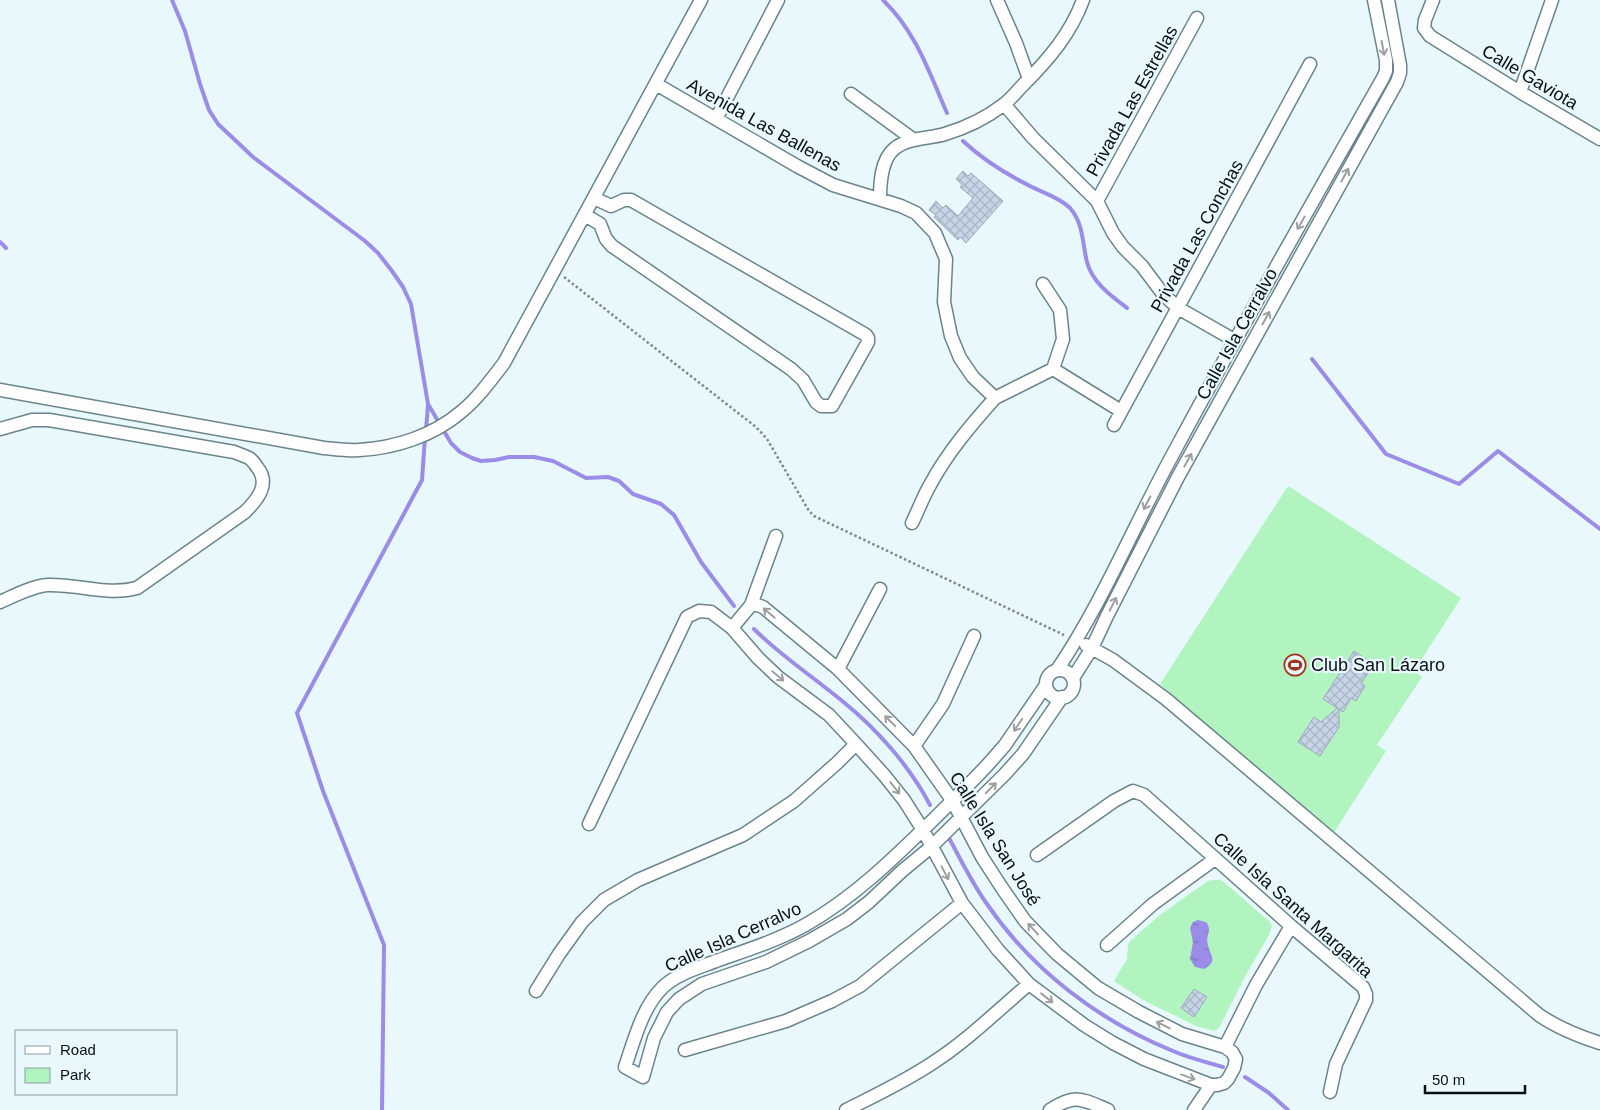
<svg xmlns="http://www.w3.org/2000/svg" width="1600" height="1110" font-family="Arial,sans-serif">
	<defs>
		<pattern id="water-ripples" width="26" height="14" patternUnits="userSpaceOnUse" patternTransform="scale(1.25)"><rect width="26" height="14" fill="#9b8de7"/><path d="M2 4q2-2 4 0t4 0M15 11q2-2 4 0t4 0" fill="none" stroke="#7c72ba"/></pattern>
		<pattern id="building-cross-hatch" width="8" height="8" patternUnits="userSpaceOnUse" patternTransform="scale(1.25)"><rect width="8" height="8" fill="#c5d4e7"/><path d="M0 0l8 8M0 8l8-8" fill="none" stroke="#a8b5c5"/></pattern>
	</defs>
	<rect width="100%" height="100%" fill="#e8f8fd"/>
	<path fill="#b1f4c0" d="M1288 486 1461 598 1414 671 1422 677 1377 745 1386 751 1333 834 1160 684Z
		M1212 880H1221L1225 883 1269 921 1272 926 1269 935 1247 973 1219 1028 1214 1031 1196 1026 1143 1000 1114 981 1127 959 1128 945 1130 941 1161 914 1208 881Z"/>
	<path fill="url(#water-ripples)" d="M1198 920 1206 922C1213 930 1205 936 1208 945 1210 956 1219 961 1204 969L1195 967 1190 959 1193 942 1190 928 1193 922Z"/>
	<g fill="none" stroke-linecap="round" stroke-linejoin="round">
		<path stroke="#9b8de7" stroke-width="4" d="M172 0 185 31 200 84 209 110 218 124 253 157 365 241 378 253 392 271 403 287 411 304 428 404 451 443 460 452 472 458 481 461 495 460 509 457H534L553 461 586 478 608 477 619 481 633 494 661 504 674 515 701 562 734 606
			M883 0C916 32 929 72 947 113
			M963 141C982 159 1006 174 1030 186 1043 193 1059 197 1070 208 1084 224 1082 243 1087 262 1092 282 1111 296 1127 308
			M0 242 6 248
			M1312 359 1386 454 1459 484 1498 451 1600 529
			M426 430 428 405
			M754 629C781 656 812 676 841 700 876 728 909 765 930 805
			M949 838C961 860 972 883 987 904 1032 970 1099 1021 1173 1051 1189 1058 1206 1062 1223 1067
			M1245 1077 1269 1093 1288 1110
			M382 1110 384 945 323 791 297 713 422 480 425 437"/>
	</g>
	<path fill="url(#building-cross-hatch)" stroke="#9caabc" d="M963 171 968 176 971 173 1003 201 966 243 960 237 958 240 934 217 936 215 929 210 936 201 943 208 946 205 958 216 973 198 960 187 962 185 956 179Z
		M1354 651 1374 664 1361 684 1365 686 1356 701 1351 698 1343 712 1339 709V727L1320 756 1298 742 1314 717 1321 722 1337 708 1323 699Z
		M1194 989 1207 997 1194 1017 1181 1008Z"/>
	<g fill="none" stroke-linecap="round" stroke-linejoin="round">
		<g stroke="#6b848c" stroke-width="15">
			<path id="minor" d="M997 0 1016 43 1029 79
				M1433 0 1425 20 1424 28 1430 36 1520 92 1600 139
				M656 84 797 166 833 185 901 206 916 213 935 233 946 259 944 302 951 336 960 358 973 377 995 398 1053 369 1121 411
				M1520 92 1552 0
				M851 94 914 140
				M1004 104 1033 138 1097 201 1113 233 1123 247 1142 266 1163 294 1178 308 1234 340
				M716 119 778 0
				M880 199C880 183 881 160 894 149 908 137 929 139 945 134 965 128 986 118 1003 105 1011 99 1017 91 1024 84 1049 59 1071 33 1083 0
				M1097 201 1197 18
				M585 215 600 224 606 239 612 246 791 369 803 380 816 402 821 406H832L868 342V338L866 335 631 200H624L611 206 594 198
				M1043 284 1060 310 1063 339 1053 369
				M0 390 324 448C335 449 348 451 359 450 395 448 433 436 461 412 478 398 491 380 504 363L701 0
				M1114 425 1310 64
				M0 429 32 420H49L234 452C239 454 245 456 249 458 252 460 255 464 257 467 271 484 257 500 245 512L137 588C108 596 78 584 48 585 32 586 14 596 0 602
				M912 523C918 511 923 497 930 485 947 453 971 425 995 398
				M751 605 776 536
				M1086 645 1113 660 1166 699 1539 1015C1558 1028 1578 1036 1600 1043
				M838 669 880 589
				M1057 670C1103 602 1134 525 1173 454 1241 327 1312 203 1383 78L1386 71V60L1374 0
				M1046 684a14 14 0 1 1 28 0a14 14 0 1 1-28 0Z
				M1073 678 1092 648 1107 616 1178 477 1397 82 1400 73V65L1388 0
				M1046 685 1005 745 992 760C974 780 955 798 936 817 896 856 856 896 807 924 779 940 747 950 716 961 698 968 676 974 662 988 642 1008 634 1041 625 1067L643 1077 654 1038 667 1012 679 999 702 984 766 962 809 941 847 919 869 902 902 871 931 847 1005 774 1023 754 1062 697
				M914 746 943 704 974 636
				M589 824 687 617 699 611 711 612 732 628 758 658 778 677 829 715 856 744 884 775 904 800 923 830 962 903 998 950 1029 984 1084 1025 1113 1043 1144 1059 1211 1085H1217L1224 1083 1228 1079 1234 1068 1236 1059 1232 1052 1225 1047 1182 1034 1139 1012 1098 988 1057 954 1025 921 1002 888 982 857 952 800 914 746 838 669 763 607 757 605H751L732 628
				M1037 855 1114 801 1133 791 1144 795 1291 926 1363 987 1366 994V1000L1336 1064 1330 1092
				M1107 945 1153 904 1215 859
				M536 991 559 954 582 922 604 900 638 880 743 835 794 801 837 763 856 744
				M1225 1047 1256 985 1291 926
				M685 1050 786 1021 832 1001 860 986 962 903
				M846 1110C876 1095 906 1081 934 1062 968 1040 998 1010 1029 984
				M1050 1110C1075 1093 1082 1099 1108 1110
				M1194 1110 1211 1085"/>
		</g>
		<path stroke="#7d8a8e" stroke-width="2.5" stroke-dasharray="2.5 2.5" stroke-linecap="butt" d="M564 277 756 427 767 439 809 511 814 516 1064 635"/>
		<use href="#minor" stroke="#fff" stroke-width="12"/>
	</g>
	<defs><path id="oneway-shaft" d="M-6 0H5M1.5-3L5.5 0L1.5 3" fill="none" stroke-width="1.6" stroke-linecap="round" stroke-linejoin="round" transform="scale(1.25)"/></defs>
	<g stroke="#9ca0a1">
		<use href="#oneway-shaft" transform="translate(1383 48) rotate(79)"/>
		<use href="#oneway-shaft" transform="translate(1345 175) rotate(-61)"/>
		<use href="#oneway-shaft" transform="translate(1301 223) rotate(120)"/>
		<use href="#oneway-shaft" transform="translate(1266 318) rotate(-61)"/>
		<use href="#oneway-shaft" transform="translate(1188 460) rotate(-61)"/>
		<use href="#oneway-shaft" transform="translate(1147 503) rotate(117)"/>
		<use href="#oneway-shaft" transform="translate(1113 604) rotate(-63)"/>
		<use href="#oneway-shaft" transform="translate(769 613) rotate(-140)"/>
		<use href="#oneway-shaft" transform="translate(778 676) rotate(40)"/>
		<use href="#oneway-shaft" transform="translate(890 721) rotate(-135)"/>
		<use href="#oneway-shaft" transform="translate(1018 725) rotate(124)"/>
		<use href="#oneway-shaft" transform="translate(895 788) rotate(52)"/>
		<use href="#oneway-shaft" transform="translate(991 788) rotate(-45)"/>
		<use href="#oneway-shaft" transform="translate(945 873) rotate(62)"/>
		<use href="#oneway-shaft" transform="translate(1033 929) rotate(-133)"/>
		<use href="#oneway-shaft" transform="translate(1047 998) rotate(38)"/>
		<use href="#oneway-shaft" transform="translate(1163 1025) rotate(-153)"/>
		<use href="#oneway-shaft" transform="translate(1188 1077) rotate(20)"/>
	</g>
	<defs>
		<g id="stadium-ring" transform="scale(1.125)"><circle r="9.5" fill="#e8f8fd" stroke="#a03721" stroke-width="1.5"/><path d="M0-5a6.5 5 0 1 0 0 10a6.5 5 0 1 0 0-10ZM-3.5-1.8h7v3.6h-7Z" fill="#a03721"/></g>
	</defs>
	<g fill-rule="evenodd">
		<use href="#stadium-ring" x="1295" y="665"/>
	</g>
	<g text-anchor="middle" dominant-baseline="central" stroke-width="4.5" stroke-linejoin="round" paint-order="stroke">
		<g font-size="18" fill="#081215" stroke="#e8f8fd">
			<text transform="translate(1530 77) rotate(31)">Calle Gaviota</text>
			<text transform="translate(1132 101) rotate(-61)">Privada Las Estrellas</text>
			<text transform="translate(764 125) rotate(29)">Avenida Las Ballenas</text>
			<text transform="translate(1197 236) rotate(-61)">Privada Las Conchas</text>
			<text transform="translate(1237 334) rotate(-61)">Calle Isla Cerralvo</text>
			<text transform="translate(995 839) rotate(58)">Calle Isla San José</text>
			<text transform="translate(1293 905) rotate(42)">Calle Isla Santa Margarita</text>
			<text transform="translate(733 937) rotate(-24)">Calle Isla Cerralvo</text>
		</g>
		<g font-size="18" fill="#081215" stroke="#e8f8fd" text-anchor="start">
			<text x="1311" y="665">Club San Lázaro</text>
		</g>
	</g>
	<rect x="15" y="1030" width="162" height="65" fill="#e8f8fd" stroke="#8e9ca0"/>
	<rect x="25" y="1046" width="25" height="8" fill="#ffffff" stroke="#8e9ca0"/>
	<text x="60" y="1055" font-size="15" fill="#081215">Road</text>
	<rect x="25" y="1068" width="25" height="15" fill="#b1f4c0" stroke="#8e9ca0"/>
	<text x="60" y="1080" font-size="15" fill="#081215">Park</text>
	<path d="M1425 1085v8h100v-8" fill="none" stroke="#081215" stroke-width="2.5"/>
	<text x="1432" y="1085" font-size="15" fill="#081215" stroke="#e8f8fd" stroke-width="4" paint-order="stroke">50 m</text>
</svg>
